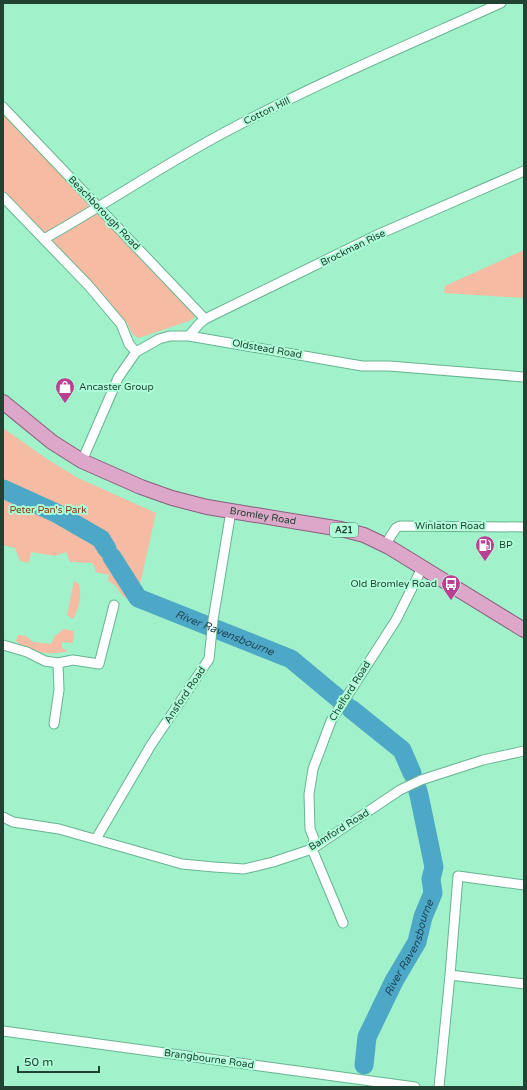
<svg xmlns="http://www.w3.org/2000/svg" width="527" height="1090" font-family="'Varela Round',sans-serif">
	<rect width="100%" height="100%" fill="#a1f1cb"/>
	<path fill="#f6bba3" d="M3 114 195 313 194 318 189 321 139 338C132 335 130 331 128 324L41 229 3 193Z
		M524 250V298L444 293 445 286Z
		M3 428 47 459 78 478 156 513 136 602C117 598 120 585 108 581L109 575 95 572V567L92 563 70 562 66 552 55 556 31 552 29 563 20 561 15 548 3 545Z
		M74 581 79 584C82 596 79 608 73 619L67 615Z
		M64 629 74 631 73 643 62 642V648L68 651C50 656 31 653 16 641L18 635 26 636 33 642 51 644 55 636Z"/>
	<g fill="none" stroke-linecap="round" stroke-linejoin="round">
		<g stroke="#4da7c6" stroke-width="19">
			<path d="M3 489 56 513 101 539 107 549"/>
			<path id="s1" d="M112 557 138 598 291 659 345 704"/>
			<path d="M351 709 402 750 412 773"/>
			<path id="s2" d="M364 1065 367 1037 394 981 417 942 423 917 433 893 431 879 434 867 419 795 415 781"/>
		</g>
		<g stroke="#66b491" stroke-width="11">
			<path id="street" d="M3 107 205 319
				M3 197 89 286 121 324 129 344 136 352
				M44 239C106 204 166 163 229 130 317 83 410 44 501 3
				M189 336 199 324 205 319 377 235 524 171
				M82 461 118 378 136 352 159 339 170 336H189L362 366H389L524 377
				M385 545 396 528 400 526 524 527
				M3 645 27 652 45 661 58 663 59 690 54 724
				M58 663 73 660 99 664 114 605
				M3 817 13 822 59 829 182 864 214 867 244 869 273 862 312 849 400 790 421 780 483 760 524 751
				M96 839 151 745 209 659 213 620 231 511
				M312 849 314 839 310 829 309 794 313 769 331 721 396 620 422 568
				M312 849 343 923
				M524 885 458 876 450 975 524 984
				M3 1031 415 1087
				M439 1087 450 975"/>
		</g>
		<g stroke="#8c5e7d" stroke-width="16">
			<g id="primary">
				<path id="s3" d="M3 402 52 442 82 461 141 487 172 498 207 507 341 529 364 535 389 547 524 630"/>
			</g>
		</g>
		<use href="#street" stroke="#fff" stroke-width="9"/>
		<use href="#primary" stroke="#dca7c8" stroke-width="14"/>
	</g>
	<defs>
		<g id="shop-pin" transform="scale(1)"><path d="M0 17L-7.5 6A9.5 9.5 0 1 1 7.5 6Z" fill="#ba4092" stroke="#aefed8"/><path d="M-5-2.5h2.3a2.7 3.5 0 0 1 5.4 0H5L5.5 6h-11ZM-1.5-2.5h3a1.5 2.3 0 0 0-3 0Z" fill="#fff"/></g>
		<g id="fuel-pin" transform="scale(1)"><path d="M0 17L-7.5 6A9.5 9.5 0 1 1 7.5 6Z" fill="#ba4092" stroke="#aefed8"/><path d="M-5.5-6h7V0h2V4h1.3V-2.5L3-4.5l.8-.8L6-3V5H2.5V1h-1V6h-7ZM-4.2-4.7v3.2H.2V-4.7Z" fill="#fff"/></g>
		<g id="bus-pin" transform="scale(1)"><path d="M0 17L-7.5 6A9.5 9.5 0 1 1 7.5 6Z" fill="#ba4092" stroke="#aefed8"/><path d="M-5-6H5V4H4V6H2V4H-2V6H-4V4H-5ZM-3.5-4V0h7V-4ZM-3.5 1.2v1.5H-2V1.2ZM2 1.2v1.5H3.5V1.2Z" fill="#fff"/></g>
	</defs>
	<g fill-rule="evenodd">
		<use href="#shop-pin" x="65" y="387"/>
		<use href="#fuel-pin" x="485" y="545"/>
		<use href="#bus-pin" x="451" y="584"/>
	</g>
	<g text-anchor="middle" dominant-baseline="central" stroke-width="4" stroke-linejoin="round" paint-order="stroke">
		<rect fill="#aefed8" stroke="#4c7b65" stroke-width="1" x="330" y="523" width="28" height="14" rx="3"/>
		<g font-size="9" font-weight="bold" fill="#224334">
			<text x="344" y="530">A21</text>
		</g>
		<g font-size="10" fill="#224334" stroke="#aefed8">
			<text transform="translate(267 111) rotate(-26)">Cotton Hill</text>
			<text transform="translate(104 213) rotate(46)">Beachborough Road</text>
			<text transform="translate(353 248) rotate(-26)">Brockman Rise</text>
			<text transform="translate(267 349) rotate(10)">Oldstead Road</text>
			<text stroke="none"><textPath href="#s3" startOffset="289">Bromley Road</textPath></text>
			<text x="450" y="526">Winlaton Road</text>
			<text transform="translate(350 691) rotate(-58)">Chelford Road</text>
			<text transform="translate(185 695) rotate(-56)">Ansford Road</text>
			<text transform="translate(339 830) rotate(-32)">Bamford Road</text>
			<text transform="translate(209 1059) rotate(8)">Brangbourne Road</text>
		</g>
		<g font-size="10" fill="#224334" stroke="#aefed8" text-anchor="start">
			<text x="79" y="387">Ancaster Group</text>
			<text x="499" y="545">BP</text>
			<text x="437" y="584" text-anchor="end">Old Bromley Road</text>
		</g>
		<g font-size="10" fill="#8a3508" stroke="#aefed8">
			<text x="48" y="510">Peter Pan's Park</text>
		</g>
		<g font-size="11" font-style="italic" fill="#1f4755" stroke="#aefed8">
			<text stroke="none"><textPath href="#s1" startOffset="142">River Ravensbourne</textPath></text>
			<text stroke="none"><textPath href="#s2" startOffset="127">River Ravensbourne</textPath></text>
		</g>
	</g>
	<rect width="527" height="1090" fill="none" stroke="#224334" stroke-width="8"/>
	<path d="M18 1066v6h81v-6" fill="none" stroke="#224334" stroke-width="2"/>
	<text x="24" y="1066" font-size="12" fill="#224334" stroke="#aefed8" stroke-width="3" paint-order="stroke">50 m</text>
</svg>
